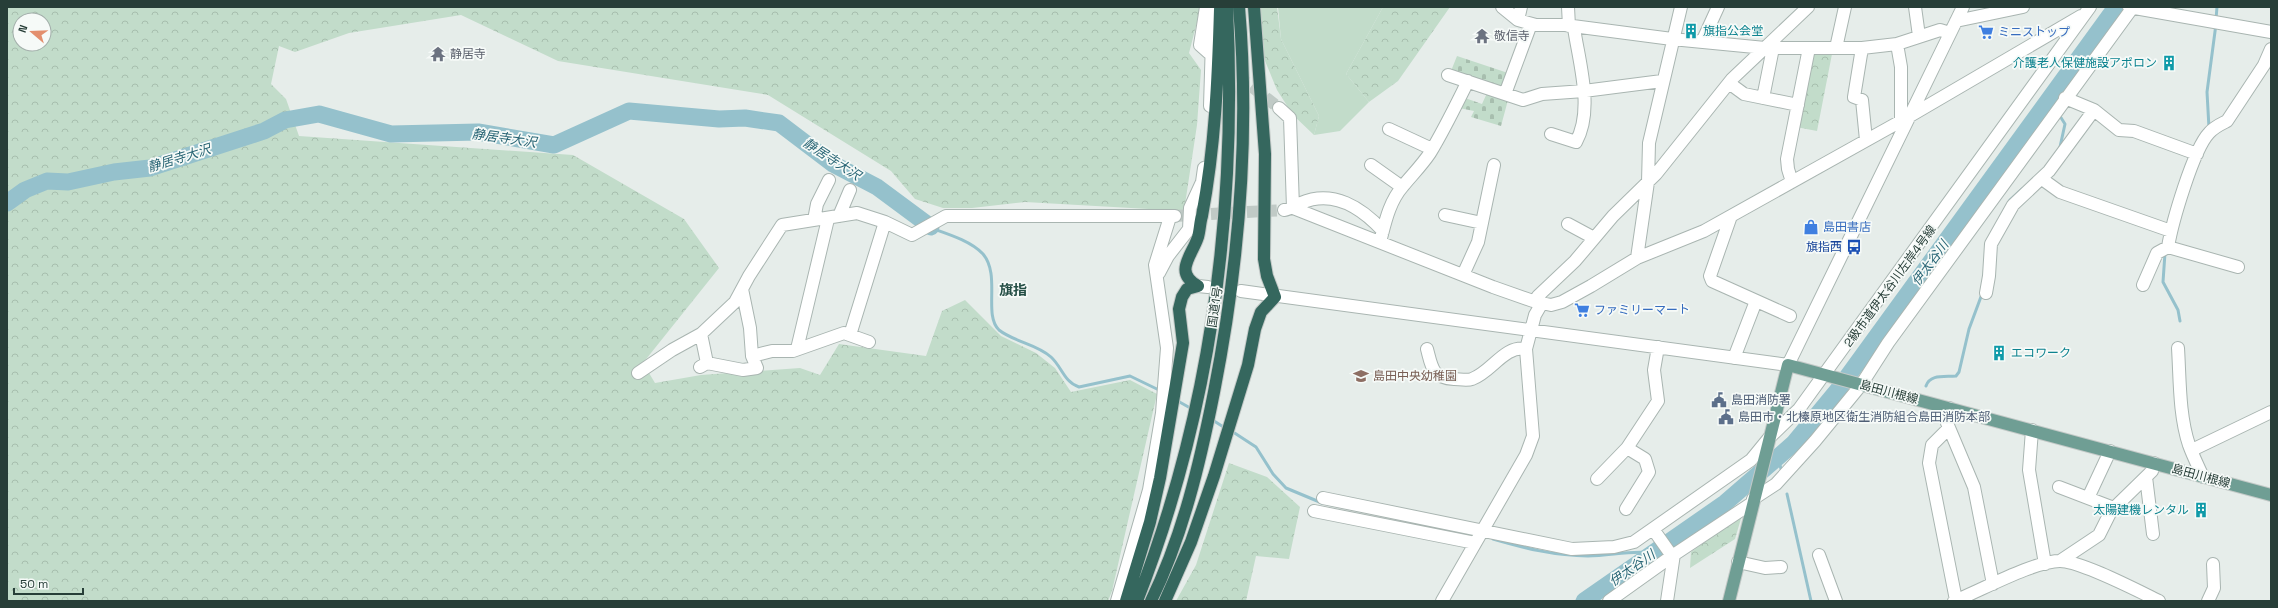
<svg xmlns="http://www.w3.org/2000/svg" width="2278" height="608" font-family="'Space Grotesk','Noto Sans JP',sans-serif">
	<defs>
		<pattern id="forest-crowns" width="20" height="18" patternUnits="userSpaceOnUse"><rect width="20" height="18" fill="#c2dcca"/><path d="M2 6a3 3 0 1 1 6 0M12 15a3 3 0 1 1 6 0" fill="none" stroke="#a7beae"/></pattern>
		<pattern id="cemetery-stones" width="16" height="16" patternUnits="userSpaceOnUse"><rect width="16" height="16" fill="#c2dcca"/><path d="M2 7V4a2 2 0 0 1 4 0v3zM10 15v-3a2 2 0 0 1 4 0v3z" fill="#a7beae"/></pattern>
	</defs>
	<rect width="100%" height="100%" fill="#e6edea"/>
	<path fill="#c2dcca" d="M1278 7H1383L1346 74 1369 102 1340 131 1314 135 1319 116 1281 39Z"/>
	<path fill="url(#forest-crowns)" fill-rule="evenodd" d="M7 7H1201L1189 53 1201 70 1197 125 1184 211 1025 202 972 208H943L915 199 891 171 768 95 558 61 461 15 349 33 295 52 279 46 271 84 286 99 299 136 573 155 684 219 719 268 643 363 655 383 701 375 800 368 820 375 839 344 926 356 942 311 965 300 1001 336 1036 353 1055 368 1071 392 1130 380 1157 394 1112 591 1108 601H7ZM20 20H44V44H20Z
		M1258 7H1277L1281 39 1319 116 1314 135 1293 115 1277 90 1263 56Z
		M1383 7H1450L1398 81 1369 102 1346 74Z
		M1811 53 1832 54 1817 131 1796 127Z
		M1229 463 1267 477 1300 507 1289 559 1256 556 1246 601H1176L1196 565Z
		M1742 515 1735 539 1690 568 1691 552Z"/>
	<path fill="url(#cemetery-stones)" d="M1457 56 1508 73 1501 90 1451 71Z
		M1487 93 1508 100 1501 126 1471 117 1474 111 1459 108 1465 98 1482 104Z"/>
	<g fill="none" stroke-linecap="round" stroke-linejoin="round">
		<path stroke="#95c1cc" stroke-width="3" d="M2216 19 2217 7
			M2047 102 2054 109
			M2058 113 2065 124 2060 147
			M2209 128 2207 92 2216 24
			M2010 200 2022 189
			M931 228C948 234 971 241 983 254 1001 275 983 315 999 330 1014 342 1037 344 1051 357 1062 367 1064 382 1079 387L1130 376 1161 391
			M2165 253 2163 282 2178 310 2180 321
			M1926 386C1930 374 1944 377 1956 376L1959 372 1969 329 1982 294
			M1176 400 1192 409
			M1211 419 1225 428
			M1230 430 1256 447 1273 474 1286 488 1322 503
			M1778 457 1782 473
			M1787 494 1811 601
			M1681 534V546
			M1493 539C1524 548 1555 556 1588 556 1610 556 1630 550 1652 553"/>
		<path stroke="#95c1cc" stroke-width="17" d="M7 203 25 190 47 181 68 182 114 172 150 168 264 131 285 120 319 114 391 134 478 132 554 145 629 111 719 119 745 118 779 123 833 164 877 187 931 227
			M1584 601 1725 503 1794 443 1837 391 2116 7"/>
		<path stroke="#c0cac6" stroke-width="12" stroke-dasharray="12 6" stroke-linecap="butt" d="M1223 64 1279 108
			M1175 216 1284 210"/>
		<g stroke="#a9b5b1" stroke-width="14">
			<path id="minor" d="M1206 7 1200 45 1209 53
				M1502 7 1518 20 1536 25H1565L1672 39 1765 48H1862L1897 44 1940 30 1950 33
				M1568 7 1569 26
				M1915 7 1919 36
				M2129 7 2271 32
				M1518 20 1521 7
				M1956 21 2023 7
				M1702 42 1718 7
				M1897 44 1901 67V121
				M1836 48 1845 7
				M1862 48 1854 97 1862 100 1866 140
				M1448 75 1523 100 1542 94 1584 91 1662 81
				M1729 83 1744 94 1798 105
				M1505 94 1531 24
				M1763 98 1773 48
				M2065 98 2094 110 2119 130 2134 131 2197 154
				M1210 106 1213 7
				M1279 108 1290 118 1293 208 1493 287 1533 301 1551 305 1562 302 1591 286 1637 258 1704 231 1910 116 2081 16
				M1389 129 1432 149
				M1551 134 1576 142C1594 110 1579 62 1574 28
				M1371 165 1402 187
				M2042 179 2060 192 2171 231
				M1792 182 1788 169 1787 159 1809 48
				M1284 210C1291 209 1295 205 1301 203 1333 189 1362 208 1383 231
				M1445 215 1482 223
				M839 216 850 190
				M1731 216 1710 276 1712 281 1790 316
				M814 220 817 204 829 180
				M1568 224 1594 238
				M1380 242C1385 223 1389 202 1403 186 1412 175 1422 165 1430 153 1444 130 1456 105 1468 81
				M2168 247C2172 223 2193 150 2209 133 2214 127 2221 124 2227 121L2264 65 2271 49
				M1637 258 1648 182 1649 143 1681 7
				M1159 273 1168 256 1189 229 1190 208 1202 182 1204 168
				M1463 275 1478 242 1494 165
				M2143 285 2157 253 2168 247 2238 267
				M1198 286 1208 287
				M742 289 750 328 752 356
				M1241 291 1788 365 1963 7
				M1986 293 1989 276 1991 244 2013 205 2049 171 2094 110
				M1535 302 1538 296 1575 261 1613 216 1656 174 1732 79 1808 7
				M701 334 707 363
				M850 335 885 222
				M2178 348C2180 380 2179 415 2189 445 2193 456 2198 466 2203 477
				M797 349 828 219
				M1427 349C1432 368 1432 378 1454 379 1459 379 1467 381 1472 379 1492 372 1504 345 1526 349
				M1734 358 1756 301
				M700 367 707 363 743 370 757 368 752 356 772 351H793L844 333 869 342
				M638 373 672 350 701 334 735 302 749 276 782 225 857 213 885 222 912 235 946 216H1175
				M1949 408 1947 423 1974 487 1993 584
				M1949 428 1932 445 1929 463 1956 600
				M2032 430 2029 470 2045 564
				M2192 450 2271 412
				M2146 477 2153 534
				M1597 479 1627 448 1658 401 1654 370 1658 347
				M2059 487 2114 508
				M1323 498 1572 549 1614 547 1634 542 1751 460 1769 438 1799 409 2090 7
				M2088 498 2110 451
				M1753 499 1776 484 1815 441 1861 385 1888 343 2133 7
				M1626 509 1649 472 1645 459 1627 448
				M1314 511 1475 543
				M1653 529 1672 556
				M1819 555 1836 601
				M2060 561 2099 535 2111 511 2152 471 2154 463
				M1738 562 1765 568 1781 567
				M1117 601 1149 490 1162 413 1167 348 1155 265 1170 217
				M1442 601 1526 455 1533 436 1526 349 1535 315 1542 303
				M1609 601 1672 556 1752 503
				M1667 601 1674 554
				M1954 601C1980 591 2034 561 2060 561 2081 561 2138 591 2159 601
				M2208 601 2214 588 2213 564"/>
		</g>
		<g stroke="#c3c9c7" stroke-width="14">
			<path id="major" d="M1729 601 1788 365 2271 495"/>
		</g>
		<g stroke="#c3c9c7" stroke-width="14">
			<path id="highway" d="M1198 286C1173 272 1192 256 1198 237 1200 230 1200 222 1202 216 1215 147 1218 79 1220 9
				M1126 601 1150 522 1160 478 1183 343 1179 309 1182 297 1187 289 1198 286
				M1137 601C1211 412 1237 209 1227 7
				M1151 601C1183 535 1200 463 1214 392 1239 265 1250 136 1239 7
				M1165 601 1191 542 1214 476 1248 365 1255 329 1261 312 1275 297 1267 276 1264 259 1265 154 1254 7"/>
		</g>
		<use href="#minor" stroke="#fff" stroke-width="12"/>
		<use href="#major" stroke="#6f9e94" stroke-width="12"/>
		<use href="#highway" stroke="#35675e" stroke-width="12"/>
	</g>
	<defs>
		<g id="building-bare" transform="scale(1.2)"><path d="M-4-6H4V6H1V3H-1V6H-4ZM-2.5-4.3h1.7v1.8h-1.7ZM.8-4.3h1.7v1.8H.8ZM-2.5-1h1.7V.8h-1.7ZM.8-1h1.7V.8H.8Z" fill="#0f9aa8" stroke="#f6faf8" stroke-width="2.5" paint-order="stroke"/></g>
		<g id="supermarket-bare" transform="scale(1.2)"><path d="M-6-5.5h2.5l.6 2H6L4.5 2H-2.5L-4.4-4H-6ZM-1.5 3.2a1.3 1.3 0 1 0 .1 0ZM3 3.2a1.3 1.3 0 1 0 .1 0Z" fill="#3f7fe0" stroke="#f6faf8" stroke-width="2.5" paint-order="stroke"/></g>
		<g id="temple-bare" transform="scale(1.2)"><path d="M0-6L5-2H3V0L6.5 2.5H4V6H1.5V3h-3V6H-4V2.5H-6.5L-3 0V-2H-5Z" fill="#6b7280" stroke="#f6faf8" stroke-width="2.5" paint-order="stroke"/></g>
		<g id="shop-bare" transform="scale(1.2)"><path d="M-5-2.5h2.3a2.7 3.5 0 0 1 5.4 0H5L5.5 6h-11ZM-1.5-2.5h3a1.5 2.3 0 0 0-3 0Z" fill="#3f7fe0" stroke="#f6faf8" stroke-width="2.5" paint-order="stroke"/></g>
		<g id="bus-bare" transform="scale(1.2)"><path d="M-5-6H5V4H4V6H2V4H-2V6H-4V4H-5ZM-3.5-4V0h7V-4ZM-3.5 1.2v1.5H-2V1.2ZM2 1.2v1.5H3.5V1.2Z" fill="#1a4fb4" stroke="#f6faf8" stroke-width="2.5" paint-order="stroke"/></g>
		<g id="school-bare" transform="scale(1.2)"><path d="M0-5L7-2L0 1L-7-2ZM-4 1L0 2.5L4 1V4Q0 6-4 4Z" fill="#8d6e63" stroke="#f6faf8" stroke-width="2.5" paint-order="stroke"/></g>
		<g id="civic-bare" transform="scale(1.2)"><path d="M-.6-6.5H3V-4.5H.6V-3L4-1V1h2V6H-6V1h2V-1L-.6-3ZM-1.2 2.5V6h2.4V2.5Z" fill="#5c6f8a" stroke="#f6faf8" stroke-width="2.5" paint-order="stroke"/></g>
	</defs>
	<g fill-rule="evenodd">
		<use href="#building-bare" x="1691" y="31"/>
		<use href="#supermarket-bare" x="1986" y="32"/>
		<use href="#temple-bare" x="1482" y="36"/>
		<use href="#temple-bare" x="438" y="54"/>
		<use href="#building-bare" x="2169" y="63"/>
		<use href="#shop-bare" x="1811" y="227"/>
		<use href="#bus-bare" x="1854" y="247"/>
		<use href="#supermarket-bare" x="1582" y="310"/>
		<use href="#building-bare" x="1999" y="353"/>
		<use href="#school-bare" x="1361" y="376"/>
		<use href="#civic-bare" x="1719" y="400"/>
		<use href="#civic-bare" x="1726" y="417"/>
		<use href="#building-bare" x="2201" y="510"/>
	</g>
	<g text-anchor="middle" dominant-baseline="central" stroke-width="3.5" stroke-linejoin="round" paint-order="stroke">
		<g font-size="12" fill="#0d838f" stroke="#f6faf8" text-anchor="start">
			<text x="1703" y="31">旗指公会堂</text>
			<text x="2157" y="63" text-anchor="end">介護老人保健施設アポロン</text>
			<text x="2011" y="353">エコワーク</text>
			<text x="2189" y="510" text-anchor="end">太陽建機レンタル</text>
		</g>
		<g font-size="12" fill="#366cbe" stroke="#f6faf8" text-anchor="start">
			<text x="1998" y="32">ミニストップ</text>
			<text x="1823" y="227">島田書店</text>
			<text x="1594" y="310">ファミリーマート</text>
		</g>
		<g font-size="12" fill="#5b616d" stroke="#f6faf8" text-anchor="start">
			<text x="1494" y="36">敬信寺</text>
			<text x="450" y="54">静居寺</text>
		</g>
		<g font-size="12" fill="#164399" stroke="#f6faf8" text-anchor="end">
			<text x="1842" y="247">旗指西</text>
		</g>
		<g font-size="12" fill="#273e38" stroke="#f6faf8">
			<text transform="translate(1890 286) rotate(-54)">2級市道伊太谷川左岸4号線</text>
			<text transform="translate(1215 307) rotate(-81)">国道1号</text>
			<text transform="translate(1889 392) rotate(15)">島田川根線</text>
			<text transform="translate(2201 476) rotate(15)">島田川根線</text>
		</g>
		<g font-size="12" fill="#785e54" stroke="#f6faf8" text-anchor="start">
			<text x="1373" y="376">島田中央幼稚園</text>
		</g>
		<g font-size="12" fill="#4e5e75" stroke="#f6faf8" text-anchor="start">
			<text x="1731" y="400">島田消防署</text>
			<text x="1738" y="417">島田市・北榛原地区衛生消防組合島田消防本部</text>
		</g>
		<g font-size="13" font-style="italic" fill="#276474" stroke="#f6faf8">
			<text transform="translate(504 138) rotate(8)">静居寺大沢</text>
			<text transform="translate(179 158) rotate(-17)">静居寺大沢</text>
			<text transform="translate(832 159) rotate(33)">静居寺大沢</text>
			<text transform="translate(1930 263) rotate(-54)">伊太谷川</text>
			<text transform="translate(1632 568) rotate(-35)">伊太谷川</text>
		</g>
		<g font-size="14" font-weight="bold" fill="#244e45" stroke="#f6faf8">
			<text x="1013" y="290">旗指</text>
		</g>
	</g>
	<rect width="2278" height="608" fill="none" stroke="#273e38" stroke-width="16"/>
	<g transform="translate(32 32) rotate(289)"><circle r="19" fill="#f6faf8" stroke="#a3afab"/>
	<path d="M0-3L7 15L0 10L-7 15Z" fill="#e38f6e"/>
	<text y="-6" font-size="11" font-weight="bold" text-anchor="middle" fill="#273e38">N</text>
	</g>
	<path d="M14 588v6h69v-6" fill="none" stroke="#273e38" stroke-width="2"/>
	<text x="20" y="588" font-size="12" fill="#273e38" stroke="#f6faf8" stroke-width="3" paint-order="stroke">50 m</text>
</svg>
